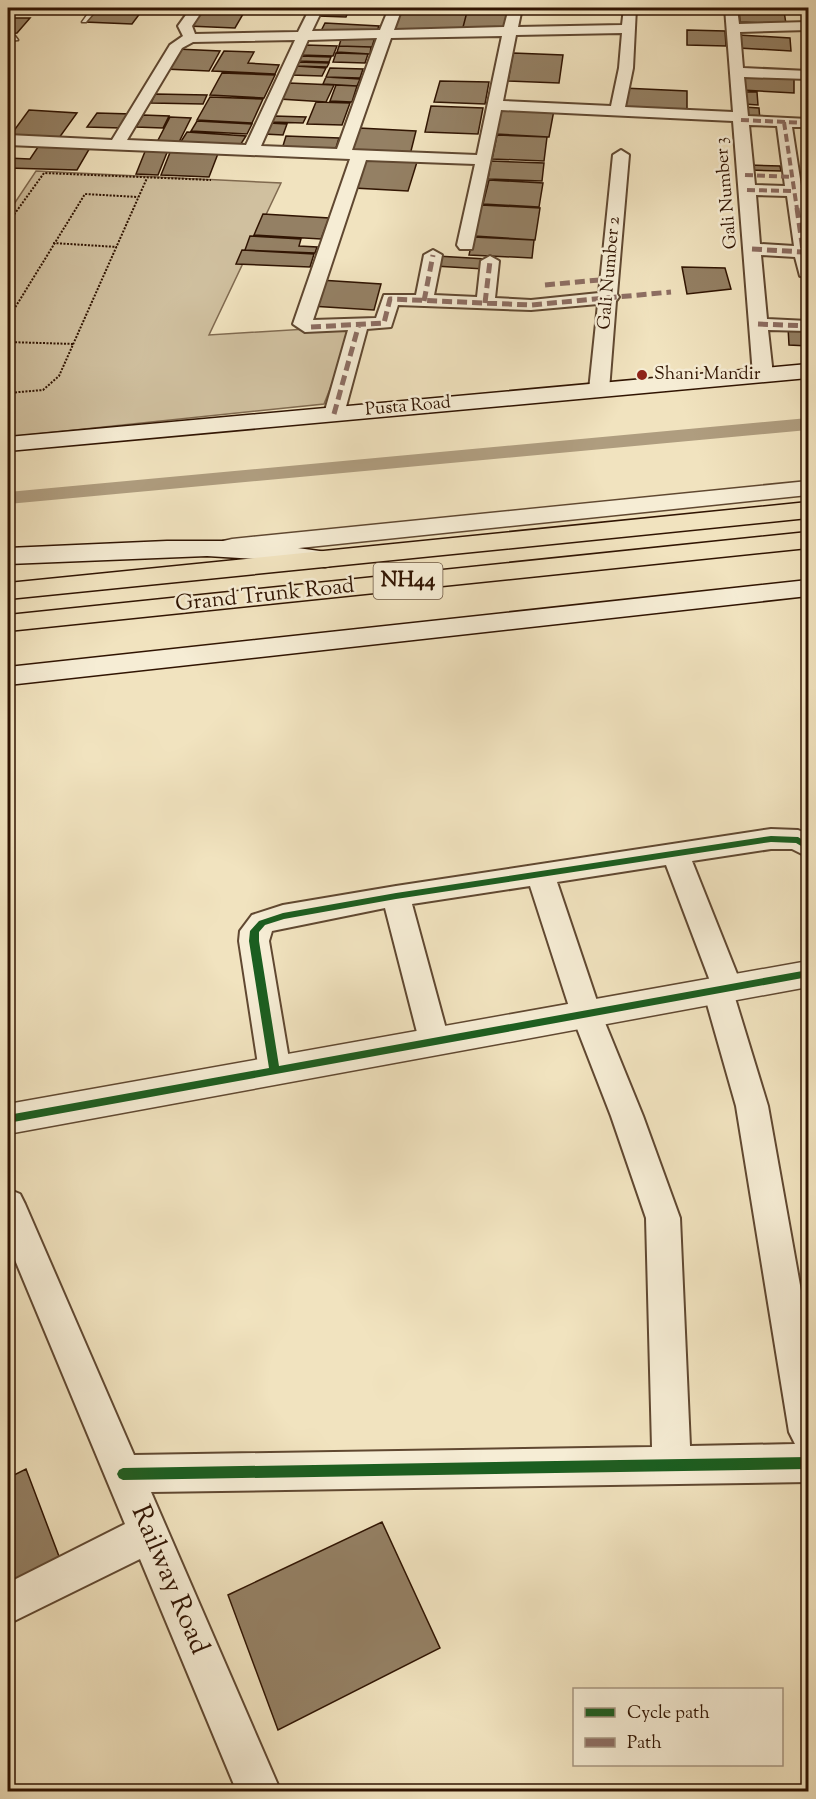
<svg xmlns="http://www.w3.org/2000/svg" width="816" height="1799" font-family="'Sorts Mill Goudy',serif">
	<rect width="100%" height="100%" fill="#f1e3bf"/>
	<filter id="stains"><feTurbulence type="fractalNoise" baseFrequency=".00333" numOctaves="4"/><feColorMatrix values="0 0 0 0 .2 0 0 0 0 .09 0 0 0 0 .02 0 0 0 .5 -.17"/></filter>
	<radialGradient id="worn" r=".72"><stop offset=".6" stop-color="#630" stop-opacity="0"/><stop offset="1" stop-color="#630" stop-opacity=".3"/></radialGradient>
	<path fill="#d0c09f" stroke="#806a50" stroke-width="1.5" d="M36 171 281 183 209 335 355 326 324 404 8 437V213Z"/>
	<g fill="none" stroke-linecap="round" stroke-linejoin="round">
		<path fill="#af9d7f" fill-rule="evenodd" d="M808 418V430L8 504V492Z"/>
	</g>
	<path fill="#948064" stroke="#301402" stroke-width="1.5" d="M97 8H144L132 24 85 22Z
		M200 8H222L246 9 235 28 188 26Z
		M347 8H387L386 13 346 11Z
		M402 8H468L462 31 392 33Z
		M468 8 510 9 506 30 462 31Z
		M739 9 784 11 786 24 740 22Z
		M321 11 348 12 346 17 319 16Z
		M11 18H30L17 33 8 34Z
		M325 23 379 26 376 33 321 31Z
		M687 30 725 31 726 46 687 45Z
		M739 35 790 38 791 51 739 48Z
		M342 36 375 37 372 47 339 46Z
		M305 45 337 46 333 56 300 55Z
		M339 46 371 47 370 54 337 52Z
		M177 49 220 51 209 71 165 69Z
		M224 51 254 52 248 63 279 65 275 74 212 71Z
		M336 53 368 54 365 63 333 62Z
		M513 53 563 55 559 83 508 81Z
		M300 56 331 57 329 62 298 61Z
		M298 62 329 63 327 67 296 66Z
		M296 66 326 68 322 76 291 75Z
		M330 68 363 69 360 78 326 77Z
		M222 73 275 75 264 98 210 95Z
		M743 74 794 77V93L742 90Z
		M326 77 360 79 357 86 323 84Z
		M440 81 489 82 485 104 434 102Z
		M289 83 334 85 326 102 280 99Z
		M336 85 357 86 352 102 330 101Z
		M623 88 687 91V113L621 109Z
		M743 92H757L758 105 744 104Z
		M155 94 207 95 203 104 151 103Z
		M210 97 263 99 252 123 197 120Z
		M316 102 350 103 342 125 307 124Z
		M431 106 483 108 478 134 425 132Z
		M744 107 759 108 760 121 745 120Z
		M502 108 554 110 549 137 496 134Z
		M29 110 77 113 59 138 10 136Z
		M97 113 131 114 121 128 87 127Z
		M143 115 169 116 163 128 136 127Z
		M274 116 306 117 303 123 271 122Z
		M170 117 191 118 178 144H156Z
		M197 121 252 124 247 134 191 131Z
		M269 123 287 124 283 135 264 134Z
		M359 128 416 131 410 155 351 153Z
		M187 132 246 136 239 147 180 143Z
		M497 135 547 137 544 161 492 159Z
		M286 136 339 138 335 151 282 149Z
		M40 144 91 146 77 170 8 168V158L30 159Z
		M146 149 168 150 158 175 136 174Z
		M171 150 219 151 209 177 161 175Z
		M364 159 417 162 408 191 354 188Z
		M491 161 544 163 542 181 488 179Z
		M749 165 780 166 781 171 750 170Z
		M489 180 543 183 539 207 483 204Z
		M481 205 540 208 535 240 474 236Z
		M263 214 329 218 321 239 254 235Z
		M250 236 301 239 299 246 317 247 315 253 245 250Z
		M473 237 534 240 532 258 469 255Z
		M242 250 314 254 310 267 236 264Z
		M437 256 486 259 484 269 435 266Z
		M682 267 725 268 731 289 687 294Z
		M320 280 381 284 374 310 311 306Z
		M788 327 808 328V346L789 345Z
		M26 1469 60 1559 8 1586V1478Z
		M382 1522 440 1648 278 1730 228 1595Z"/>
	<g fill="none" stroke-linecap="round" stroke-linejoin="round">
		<g stroke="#604831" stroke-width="3">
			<path id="service" d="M92 8H98L86 22H82Z
				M15 36 18 40 8 41V37Z"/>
		</g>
		<g stroke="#604831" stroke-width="4">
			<path id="minor" d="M191 8H204L192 26 195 34 298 32 310 8H323L312 31 380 30 389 8H402L394 30 504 27 509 8H522L518 27 622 25 624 8H636L633 68 625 107 733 112 725 8H737L739 24 808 22V30L740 32 743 68 808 71V79L744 77 748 116 808 119V127H792L808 231V277L800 276 795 257 761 255 767 319 808 321V331L768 330 773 375 770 379H756L753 375 733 121 501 110 472 249H460L457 245 475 164 366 160 313 320 376 318 384 295H416L424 255 433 250 442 255 434 295 477 297 481 261 490 256 499 261 495 298 531 300 599 293 613 155 621 150 629 155 617 294 619 297 616 301 609 390 606 394H592L589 390 598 304 531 310 398 305 391 327 367 329 344 414 341 418H327L324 414 348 330 305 332 293 324 350 159 8 145V135L112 140 170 45 183 36 178 26ZM622 33 619 68 611 106 503 101 516 35ZM502 36 477 155 352 150 391 38ZM377 38 337 149 261 146 308 40ZM295 40 246 145 127 140 182 48 193 42ZM749 125 777 126 785 186 755 185ZM756 195 787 196 794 246 760 244Z
				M771 829 798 830 808 834V857L792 849H771L692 861 743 989 735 998 768 1106 808 1330V1482L151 1492 281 1792H237L140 1559 8 1624V1583L125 1524 8 1243V1189L20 1194 25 1204 134 1455 652 1447 646 1218 611 1116 571 1013 530 886 412 904 449 1040 445 1049 434 1052 423 1049 419 1040 385 908 272 931 269 941 291 1071 286 1080 275 1084 264 1080 259 1071 239 941 240 931 252 915 283 905 396 886ZM666 865 710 981 703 990 736 1106 789 1432 795 1444 690 1446 680 1218 643 1116 601 1013 557 882Z"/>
		</g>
		<g stroke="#604831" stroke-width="3">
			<path id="tertiary" d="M808 481V495L232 555 223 553 219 547 223 541 232 539Z
				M808 961V987L8 1134V1104Z"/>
		</g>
		<g stroke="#301402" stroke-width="3">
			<path id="secondary" d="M808 364V378L8 451V437Z
				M167 541H246L334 553 338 559 334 565 325 567 286 561 207 556 8 564V548Z
				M808 580V596L8 685V667Z"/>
		</g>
		<g stroke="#301402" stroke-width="3">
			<path id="trunk" d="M808 502V518L8 599V583Z
				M808 532V548L8 631V615Z"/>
		</g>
		<path stroke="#301402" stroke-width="2" stroke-dasharray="2 1.5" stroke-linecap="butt" d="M8 223 44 173 211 180
			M53 243 117 247
			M8 319 85 194 138 197
			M8 342 74 344
			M8 393 43 390 59 376 147 178"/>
		<use href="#service" fill="#f6edd5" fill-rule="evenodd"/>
		<use href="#minor" fill="#f6edd5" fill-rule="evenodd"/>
		<use href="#tertiary" fill="#f6edd5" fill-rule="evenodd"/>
		<use href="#secondary" fill="#f6edd5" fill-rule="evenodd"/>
		<use href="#trunk" fill="#f1e3bf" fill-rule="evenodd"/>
		<path stroke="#8d6e63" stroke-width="4" stroke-dasharray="8 4" stroke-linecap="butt" d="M741 120 808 123
			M784 122 797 209
			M745 175 792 177
			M747 190 794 191"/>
		<path stroke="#8d6e63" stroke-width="5" stroke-dasharray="10 5" stroke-linecap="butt" d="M797 208 806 272
			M752 249 803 252
			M545 285 610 279
			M424 301 433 255
			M485 303 490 261
			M758 324 808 326
			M311 327 384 323 390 299 531 305 671 292
			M334 414 359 324"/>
		<g stroke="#f6edd5" stroke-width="4">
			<path id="cycleway" d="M771 836 798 837 808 843V850L796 843 771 842 396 899 284 919 265 925 259 932V941L279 1066 808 970V977L8 1123V1115L269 1068 249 941 250 931 259 921 283 913 396 893Z
				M808 1457V1469L123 1480 119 1478 117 1474 119 1470 123 1468Z"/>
		</g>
		<use href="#cycleway" fill="#1b5e20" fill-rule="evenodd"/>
	</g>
	<circle fill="#8f2418" stroke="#f6edd5" stroke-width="2" cx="642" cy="375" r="6"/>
	<g text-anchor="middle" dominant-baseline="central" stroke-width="5" stroke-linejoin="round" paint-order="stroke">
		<g font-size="18" fill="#301402" stroke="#f6edd5">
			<text transform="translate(727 193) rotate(-95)">Gali Number 3</text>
			<text transform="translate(610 273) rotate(-85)">Gali Number 2</text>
			<text transform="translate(408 407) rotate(-5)">Pusta Road</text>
		</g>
		<g font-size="18" fill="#301402" stroke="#f6edd5" text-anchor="start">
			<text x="654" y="375">Shani Mandir</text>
		</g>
		<rect fill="#f6edd5" stroke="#6b5541" stroke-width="1.5" x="373.5" y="563" width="69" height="36" rx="4.5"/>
		<g font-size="21" font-weight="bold" fill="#301402">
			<text x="408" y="581">NH44</text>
		</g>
		<g font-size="22" fill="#301402" stroke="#f6edd5">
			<text transform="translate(265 596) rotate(-6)">Grand Trunk Road</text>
		</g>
		<g font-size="27" fill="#301402" stroke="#f6edd5">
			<text transform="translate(169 1580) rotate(67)">Railway Road</text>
		</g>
	</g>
	<rect width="816" height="1799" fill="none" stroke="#f1e3bf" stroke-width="30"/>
	<rect x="9" y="9" width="798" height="1781" fill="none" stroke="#301402" stroke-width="3"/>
	<rect x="15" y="15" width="786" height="1769" fill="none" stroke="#301402" stroke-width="1.5"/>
	<rect x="573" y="1688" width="210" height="78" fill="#f6edd5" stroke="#a79681" stroke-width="1.5"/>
	<rect x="585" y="1708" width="30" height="9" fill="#1b5e20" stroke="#a79681" stroke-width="1.5"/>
	<text x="627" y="1718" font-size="18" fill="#301402">Cycle path</text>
	<rect x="585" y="1738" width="30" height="9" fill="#8d6e63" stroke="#a79681" stroke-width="1.5"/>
	<text x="627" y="1748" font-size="18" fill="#301402">Path</text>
	<rect width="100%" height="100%" filter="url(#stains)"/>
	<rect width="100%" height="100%" fill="url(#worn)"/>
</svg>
